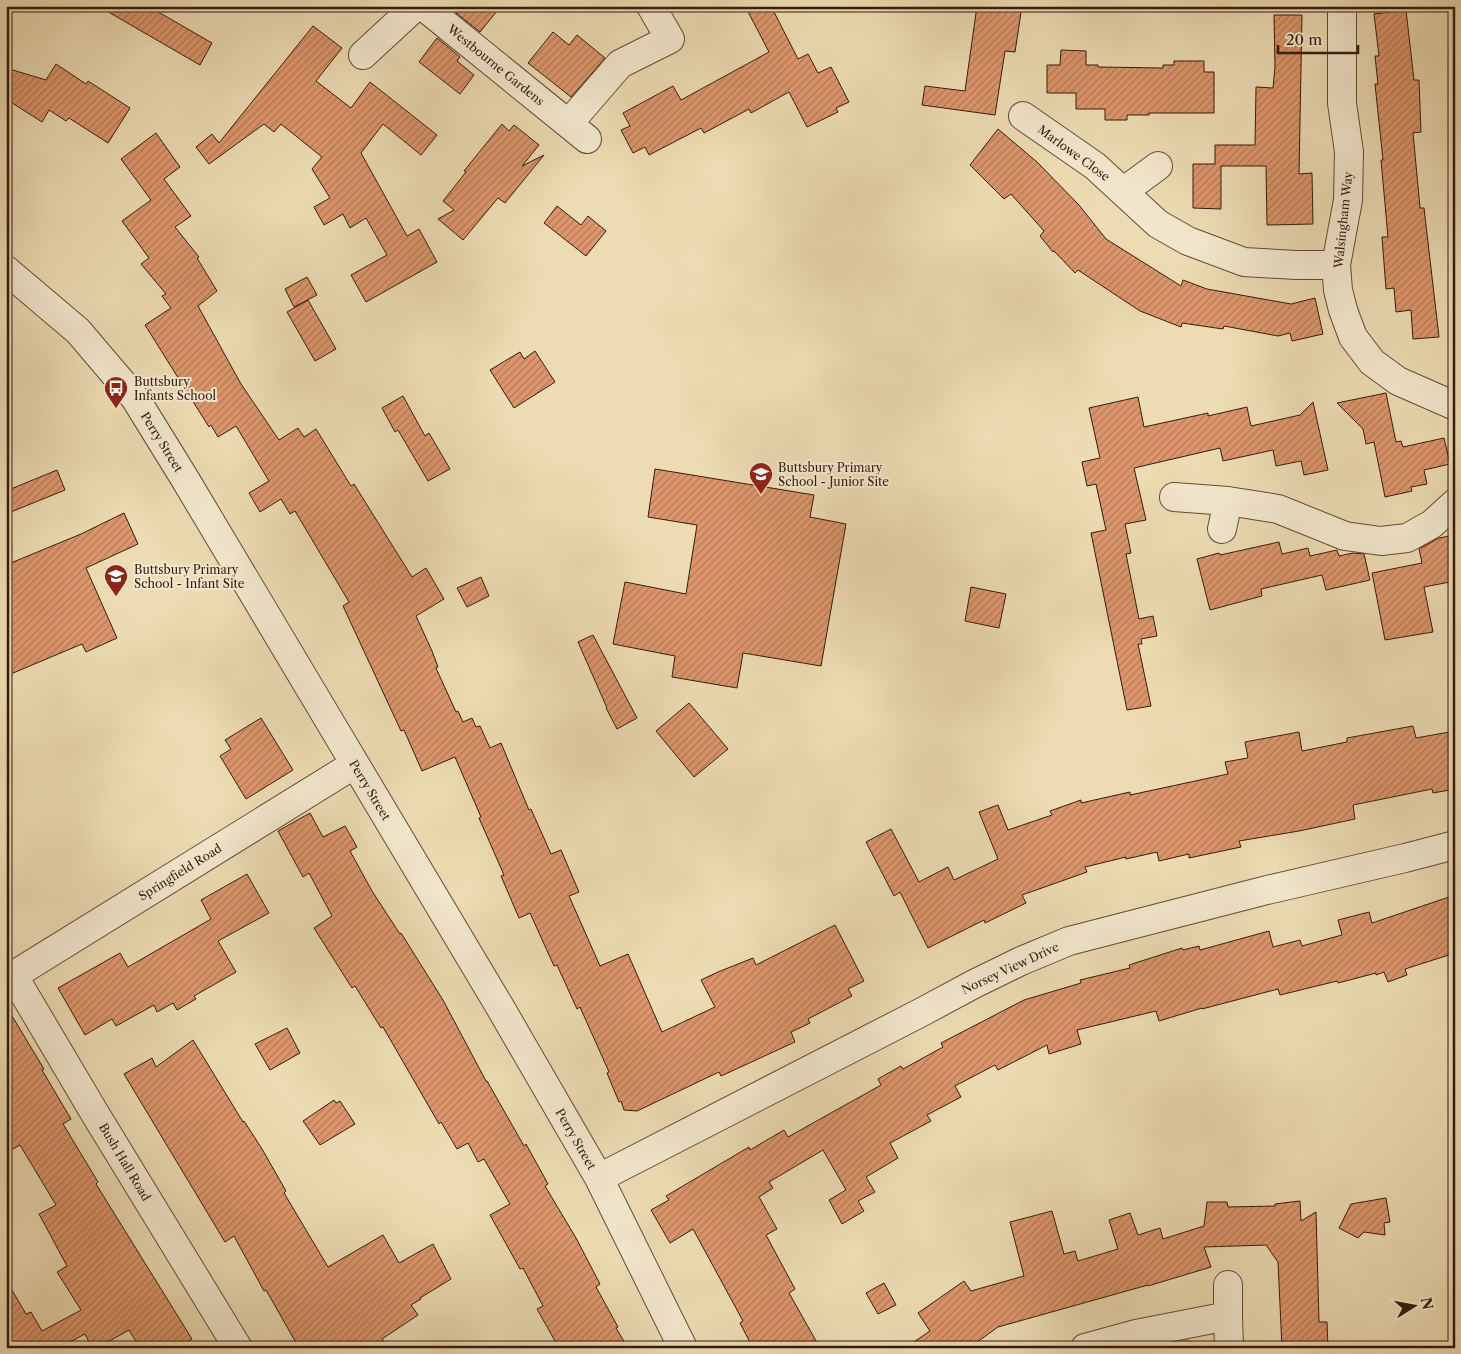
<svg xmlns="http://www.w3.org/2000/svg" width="1461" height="1354" font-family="'Libre Caslon Text',serif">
	<defs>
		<pattern id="grass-tufts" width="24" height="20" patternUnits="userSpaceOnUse" patternTransform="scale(1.25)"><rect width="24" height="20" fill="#b4c190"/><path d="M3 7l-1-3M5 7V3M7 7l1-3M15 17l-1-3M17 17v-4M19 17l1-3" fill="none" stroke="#9ba57b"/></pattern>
		<pattern id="building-hatch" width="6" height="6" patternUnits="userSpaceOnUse" patternTransform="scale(1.25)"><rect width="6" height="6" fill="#de976c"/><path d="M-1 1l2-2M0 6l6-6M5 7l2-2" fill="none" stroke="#b57a57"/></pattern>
	</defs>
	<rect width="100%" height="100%" fill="#eddcb3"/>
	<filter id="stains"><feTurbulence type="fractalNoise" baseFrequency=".004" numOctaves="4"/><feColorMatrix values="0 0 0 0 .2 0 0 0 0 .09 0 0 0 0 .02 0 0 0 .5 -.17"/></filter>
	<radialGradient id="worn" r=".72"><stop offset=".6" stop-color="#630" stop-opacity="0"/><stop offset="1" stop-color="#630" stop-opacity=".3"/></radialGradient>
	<path fill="url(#grass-tufts)" stroke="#756e50" d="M1183 1338 1205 1348H1142L1141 1345Z"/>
	<path fill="url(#building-hatch)" stroke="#361a10" d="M98 6H148L212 43 200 65Z
		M461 6H501L480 32 456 13Z
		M745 6H771L798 59 808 54 818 73 831 67 849 102 836 108 838 112 807 127 789 92 751 113 749 109 704 133 701 128 649 155 645 147 633 153 621 130 630 126 623 113 673 86 681 100 769 52Z
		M977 6H1022L1015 52 1005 51 995 115 922 105 925 86 965 91Z
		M1406 10 1414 80H1419L1421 132 1413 133 1420 208H1424L1439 337 1413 339 1411 310 1396 312 1394 288 1386 289 1382 237H1388L1381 160H1383L1375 84H1378L1375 56H1379L1374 14Z
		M1274 15H1302L1299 174 1312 173 1313 224 1267 225 1266 166H1221V209L1193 208V164H1215V145H1255L1256 87 1273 88 1275 67Z
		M313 26 342 48 316 81 351 108 370 82 437 135 421 155 383 124 361 153 407 236 419 229 437 262 366 302 351 275 387 255 366 218 350 228 343 214 324 225 314 207 330 198 312 169 322 157 281 124 274 132 264 124 209 164 196 147 212 134 219 143Z
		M553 32 569 45 577 35 605 58 571 97 528 63Z
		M437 38 460 57 457 61 474 75 460 94 419 62Z
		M1061 50 1086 51V65H1098V67L1163 68V65H1174V61H1204V72H1214V113H1149V115H1127V120H1105V109H1076V93H1047V65H1060Z
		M56 64 86 84 88 81 130 108 108 143 69 118 66 121 49 110 42 122 6 99V68L46 80Z
		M502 124 509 131 514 125 539 145 522 166 544 155 505 203 498 198 463 240 438 219 454 210 443 201 466 172 464 171Z
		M998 129 1037 162 1079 205 1106 239 1181 286 1183 280 1207 289 1291 304 1315 298 1323 334 1292 341 1290 333 1278 336 1224 326 1223 329 1182 323 1181 327 1140 311 1078 270 1075 273 1054 251 1053 252 1040 236 1044 231 1011 194 1004 199 970 165Z
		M156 133 180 167 164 179 191 216 175 227 199 257 197 258 217 291 198 306 241 384 279 440 298 428 304 437 316 429 351 486 354 484 412 577 426 568 444 599 416 616 432 651 438 667 436 668 456 712 458 711 463 722 472 718 476 727 480 726 490 748 501 743 529 810 531 809 551 854 561 850 579 892 569 896 600 966 628 954 662 1032 715 1007 701 980 718 972 753 958 756 965 835 925 864 981 848 989 852 996 808 1019 810 1023 791 1032 795 1042 721 1076 719 1072 637 1111 624 1110 621 1101 619 1102 607 1073 609 1072 580 1007 577 1009 557 965 554 966 530 913 519 918 501 876 504 875 479 818 481 817 455 757 422 771 404 730 401 731 343 606 349 602 295 511 290 514 281 499 260 512 249 493 269 481 236 426 218 437 211 425 209 427 145 325 171 308 162 296 166 294 141 264 149 258 122 221 151 200 121 159Z
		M557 206 581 225 588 216 606 231 586 256 544 223Z
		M307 277 317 295 294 307 285 289Z
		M308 300 336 349 315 361 287 312Z
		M535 351 555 382 514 408 490 370 520 352 524 359Z
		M1386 393 1396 442 1401 441 1403 447 1444 438 1450 464 1424 470 1427 484 1411 487 1412 491 1385 497 1374 442 1366 444 1363 429 1337 403Z
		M403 396 425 436 429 433 450 469 428 481 398 430 395 432 382 408Z
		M1138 397 1144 427 1208 413V416L1247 407 1251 426 1300 415 1313 402 1328 470 1304 475 1301 461 1276 466 1273 450 1223 461 1220 448 1134 468 1146 520 1125 524 1131 553 1126 554 1139 619 1153 616 1157 636 1141 639 1142 644H1138L1151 706 1127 710 1091 533 1106 530 1096 484 1087 486 1082 462 1100 458 1089 408Z
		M655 469 814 495 810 517 846 524 821 666 743 653 737 688 672 677 675 656 613 644 625 582 686 594 697 525 648 517Z
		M57 470 65 490 6 514V491Z
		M124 513 138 544 86 568 117 638 86 652 82 644 6 676V565L81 534Z
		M1455 535V581L1424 587 1433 632 1385 640 1372 573 1422 563 1419 549 1439 538Z
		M1279 542 1282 554 1308 548 1310 556 1337 550 1339 556 1353 553 1364 554 1370 580 1326 590 1322 575 1261 589 1262 596 1210 610 1197 559 1219 553 1220 555Z
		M481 577 489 596 467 607 457 588Z
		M971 587 1006 594 999 628 965 621Z
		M593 635 637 718 617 729 606 708H607L578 642Z
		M689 703 728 749 694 777 656 731Z
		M261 718 293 770 246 799 220 756 231 749 225 740Z
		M1413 726 1416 738 1455 731V789L1433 793 1432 789 1353 805 1355 819 1299 831 1239 841 1241 847 1189 858V854L1159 861 1157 852 1126 859V857L1085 867 1087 872 1022 895 1026 903 985 923 984 920 928 948 900 892 894 896 866 842 891 829 919 882 948 867 954 880 998 859 979 812 998 805 1008 830 1052 815 1050 811 1081 800V803L1130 792V795L1228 774 1225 762 1248 758 1245 742 1299 732 1302 751 1347 742V738Z
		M310 813 323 837 345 826 357 847 350 851 372 891 400 934 401 933 443 1000 486 1081H487L524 1146 526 1144 548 1184 545 1186 576 1238 600 1284 596 1287 618 1327 616 1328 628 1348H559L537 1309 543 1306 523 1268 520 1269 490 1215 510 1204 484 1159 478 1162 468 1143 457 1149 441 1122 439 1124 383 1027 381 1028 355 986 352 988 314 928 332 916 309 873 303 877 278 831Z
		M247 874 269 913 218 941 236 972 194 996 196 999 177 1010 173 1003 157 1012 154 1005 116 1026 112 1019 85 1035 58 988 120 953 128 967 211 919 201 900Z
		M1455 895V953L1405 969 1407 975 1388 982 1384 972 1376 975V973L1338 983 1337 981 1280 995 1278 989 1202 1009V1008L1159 1021 1156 1011 1077 1030 1081 1044 1049 1054 1047 1045 998 1070 995 1065 955 1086 961 1097 927 1115 931 1121 890 1143 898 1158 866 1177 875 1192 858 1201 864 1211 842 1224 829 1200 846 1190 823 1150 769 1182 773 1188 759 1197 777 1229 766 1235 795 1289 789 1293 820 1348H753L740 1323 743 1321 693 1229 670 1243 651 1210 669 1200 666 1196 749 1147 750 1150 784 1130 788 1137 881 1085 878 1079 901 1066 903 1069 943 1047 941 1043 1024 1000 1081 983 1080 980 1130 968 1129 965 1182 948 1183 950 1199 946 1200 950 1269 931 1273 947 1300 940 1302 946 1342 935 1338 920 1369 912 1372 923Z
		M6 1006 44 1069 42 1070 71 1119 63 1124 98 1182 96 1184 192 1339 178 1348H140L129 1330 97 1348H92L85 1334 59 1348H6V1280L26 1314 31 1312 42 1331 81 1310 57 1272 67 1266 39 1214 56 1205 20 1145 6 1153Z
		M287 1028 300 1053 270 1070 255 1044Z
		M193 1040 243 1122 244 1121 262 1149 286 1191 284 1193 328 1267 383 1235 399 1263 433 1244 451 1279 420 1298 421 1299 411 1305 418 1315 382 1339 388 1348H299L266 1290 264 1291 234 1236 225 1242 124 1074 152 1058 156 1067Z
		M334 1100 336 1103 340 1101 355 1124 320 1145 303 1121Z
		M1386 1198 1390 1222 1384 1223 1385 1235 1364 1232 1358 1238 1339 1228 1351 1204Z
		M1300 1201 1301 1221 1316 1212 1319 1322H1327L1328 1348H1282L1278 1262 1266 1245 1204 1247 1211 1267 1148 1286V1285L998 1327 969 1348H905L930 1331 918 1313 964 1281 971 1291 1024 1276 1010 1222 1052 1211 1064 1254 1075 1251 1078 1261 1118 1249 1109 1220 1130 1213 1138 1235 1160 1228 1163 1239 1204 1226 1207 1202H1227L1228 1207 1275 1206V1204Z
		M884 1283 896 1305 878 1314 866 1293Z"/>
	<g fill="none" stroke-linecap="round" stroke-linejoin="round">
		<g stroke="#644a39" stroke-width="30">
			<path id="street" d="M423 6 587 139
				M1342 6V103L1349 152 1348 200 1336 265 1338 290 1343 310 1353 337 1372 362 1398 381 1455 406
				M363 55 416 6
				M1023 116 1095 166 1158 224 1188 241 1244 262 1296 265H1336
				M569 123 620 64 670 39 651 6
				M1124 191 1158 166
				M6 270 78 331 135 398 185 479 500 1007 599 1178 683 1348
				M1174 497 1228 501
				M1222 529 1228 501 1278 509 1345 536 1381 541 1407 538 1432 524 1455 503
				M13 975 94 1112 238 1348
				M6 980 355 764
				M599 1178 920 1013 974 984 1021 961 1069 941 1267 890 1405 858 1455 845
				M1228 1285V1316
				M1085 1348 1136 1334 1228 1316 1229 1348"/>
		</g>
		<use href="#street" stroke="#f3e8ce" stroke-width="28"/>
	</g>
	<defs>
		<g id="bus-pin" transform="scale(1.25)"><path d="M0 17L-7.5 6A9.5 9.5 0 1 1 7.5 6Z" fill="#8f2418" stroke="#f3e8ce"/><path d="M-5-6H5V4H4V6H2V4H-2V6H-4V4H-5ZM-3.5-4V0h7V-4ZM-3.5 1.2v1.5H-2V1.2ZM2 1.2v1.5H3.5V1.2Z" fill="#fff"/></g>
		<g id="school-pin" transform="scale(1.25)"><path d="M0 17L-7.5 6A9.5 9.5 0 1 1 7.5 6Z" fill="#8f2418" stroke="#f3e8ce"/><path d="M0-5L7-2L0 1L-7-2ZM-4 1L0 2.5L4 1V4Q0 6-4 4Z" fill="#fff"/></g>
	</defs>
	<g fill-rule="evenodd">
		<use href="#bus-pin" x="116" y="388"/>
		<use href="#school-pin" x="761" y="474"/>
		<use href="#school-pin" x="116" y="576"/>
	</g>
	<g text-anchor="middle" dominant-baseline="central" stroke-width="4" stroke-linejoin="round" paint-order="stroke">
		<g font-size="12" fill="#361a10" stroke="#f3e8ce">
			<text transform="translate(496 65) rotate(39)">Westbourne Gardens</text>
			<text transform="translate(1074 153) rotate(36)">Marlowe Close</text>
			<text transform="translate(1343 220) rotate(-84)">Walsingham Way</text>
			<text transform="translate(162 442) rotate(58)">Perry Street</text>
			<text transform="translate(370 790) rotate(59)">Perry Street</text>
			<text transform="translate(180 872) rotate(-32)">Springfield Road</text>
			<text transform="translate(1010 968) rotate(-25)">Norsey View Drive</text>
			<text transform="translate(576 1139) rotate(60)">Perry Street</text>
			<text transform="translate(125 1162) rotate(59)">Bush Hall Road</text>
		</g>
		<g font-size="12" fill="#361a10" stroke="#f3e8ce" text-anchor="start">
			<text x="134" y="381">Buttsbury<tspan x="134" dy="14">Infants School</tspan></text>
			<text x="778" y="467">Buttsbury Primary<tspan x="778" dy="14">School - Junior Site</tspan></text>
			<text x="134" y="569">Buttsbury Primary<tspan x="134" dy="14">School - Infant Site</tspan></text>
		</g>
	</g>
	<rect width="1461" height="1354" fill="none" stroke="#eddcb3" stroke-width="25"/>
	<rect x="8" y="8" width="1446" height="1339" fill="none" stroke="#361a10" stroke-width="2.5"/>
	<rect x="12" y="12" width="1436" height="1329" fill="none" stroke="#361a10"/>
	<g transform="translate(1414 1306) rotate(79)" stroke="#f3e8ce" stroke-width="4" paint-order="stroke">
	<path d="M0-4L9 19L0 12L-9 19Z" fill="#361a10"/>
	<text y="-8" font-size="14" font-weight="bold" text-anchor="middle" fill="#361a10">N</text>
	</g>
	<path d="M1278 45v8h80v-8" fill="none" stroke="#361a10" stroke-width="2.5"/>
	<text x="1286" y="45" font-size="15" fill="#361a10" stroke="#f3e8ce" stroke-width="4" paint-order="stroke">20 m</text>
	<rect width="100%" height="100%" filter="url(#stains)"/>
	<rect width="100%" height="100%" fill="url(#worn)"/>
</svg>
